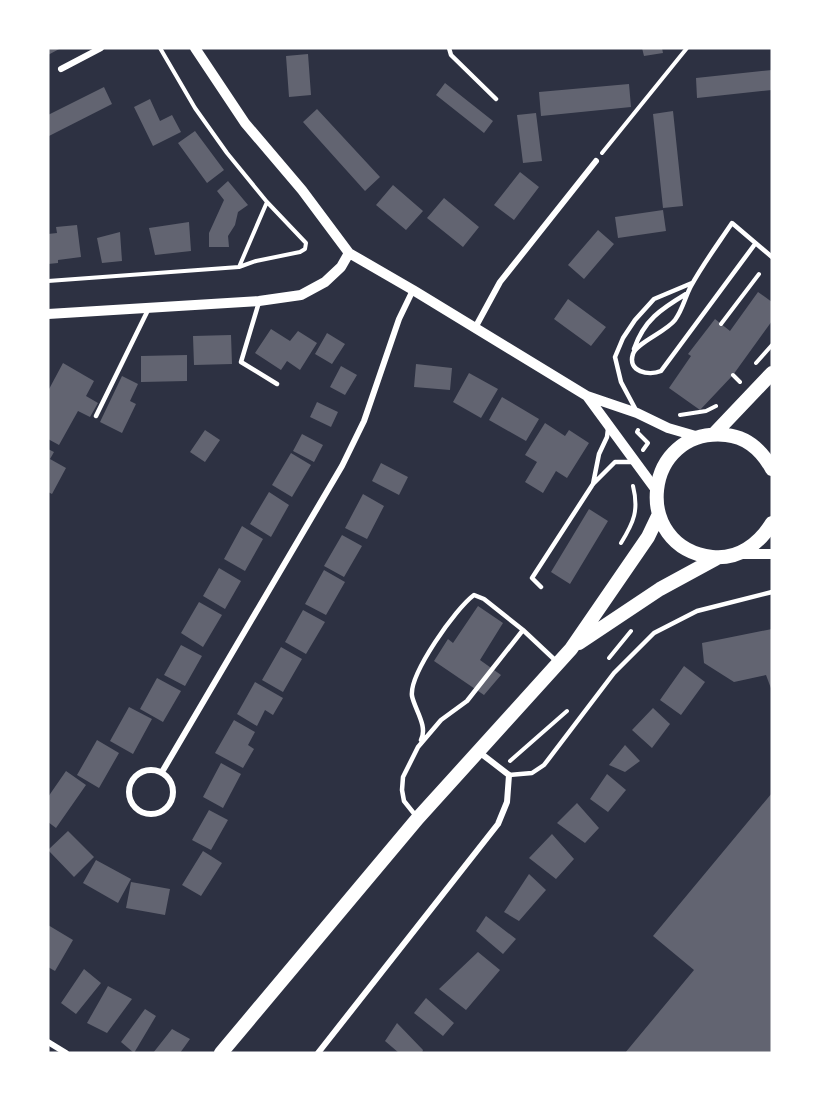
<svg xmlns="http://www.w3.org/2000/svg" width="820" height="1101" font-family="Jost,sans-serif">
	<rect width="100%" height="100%" fill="#2d3142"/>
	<path fill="#626471" d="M48 48H61L48 55Z
		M642 48H662L663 53 644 56Z
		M308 54 311 95 289 97 286 56Z
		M772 70V90L697 98 696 78Z
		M445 83 493 121 484 133 436 95Z
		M629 84 631 107 541 116 539 92Z
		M104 87 112 104 49 136 48 115Z
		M150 99 160 121 172 115 181 132 153 146 134 107Z
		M317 109 380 177 365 191 303 122Z
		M673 111 683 206 663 208 653 114Z
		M536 113 542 161 523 163 517 115Z
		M195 131 224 170 207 183 178 143Z
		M520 172 539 187 514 220 494 205Z
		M228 181 248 205 238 212 235 225 228 236 229 247H209V233L224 200 217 191Z
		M393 185 423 211 406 230 376 205Z
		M444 198 479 227 463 247 427 218Z
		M663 210 666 231 618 238 615 217Z
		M189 222 191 251 155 255 149 228Z
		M77 225 81 257 58 260V263L48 264V234L57 233 56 227Z
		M598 230 614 244 584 279 568 265Z
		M120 232 122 261 102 263 97 238Z
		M758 292 772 302V321L733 375 700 410 669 388 691 356 688 354 715 319 730 331Z
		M568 299 606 327 591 346 554 319Z
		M271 329 290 341 298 331 317 343 300 370 287 361 281 370 255 353Z
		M327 333 345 344 332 364 315 354Z
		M231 335 232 364 194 365 193 336Z
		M187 355V381L141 382V356Z
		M63 363 94 381 86 396 98 403 90 417 78 411 59 445 48 439V391Z
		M416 364 452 368 450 390 414 387Z
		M341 366 357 375 345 395 330 387Z
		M469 373 498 389 481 418 453 402Z
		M122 376 138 384 130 401 136 404 122 433 100 422Z
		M502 397 539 419 526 441 489 420Z
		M317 402 338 412 331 427 310 417Z
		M545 423 565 436 569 430 589 443 567 478 556 471 543 493 525 482 537 462 525 455Z
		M205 430 220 440 205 462 190 452Z
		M302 434 323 445 314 462 293 451Z
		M48 449 54 452 50 459 66 468 52 494 48 492Z
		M291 453 311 465 292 497 272 485Z
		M381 463 408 477 399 495 372 481Z
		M269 492 289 505 271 537 250 524Z
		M363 494 384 506 367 539 345 528Z
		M589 509 608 521 570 584 551 572Z
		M242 526 263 539 245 571 224 559Z
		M342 535 362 546 344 577 324 566Z
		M219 568 241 581 225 609 203 596Z
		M324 570 345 582 326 615 305 604Z
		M199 602 222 615 203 647 181 633Z
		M478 606 503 623 480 660 501 675 484 695 434 661 448 639 453 643Z
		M303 610 325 622 306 654 285 642Z
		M772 629V691L766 675 734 682 704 663 702 643Z
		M181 645 202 656 185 686 164 675Z
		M281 647 302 659 283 692 262 680Z
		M684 666 705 682 681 715 660 700Z
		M157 678 181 691 163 722 140 709Z
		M255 682 283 698 273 715 265 710 257 726 237 714Z
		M129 707 152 719 133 754 110 741Z
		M653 708 670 724 652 748 632 730Z
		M234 720 255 732 248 745 254 749 243 768 215 753Z
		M97 740 119 753 99 788 77 775Z
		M625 745 640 761 625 772 609 765Z
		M221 763 241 774 223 808 203 797Z
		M66 771 86 785 56 828 48 822V797Z
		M607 774 626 790 608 812 590 799Z
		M772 793V1053H625L694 970 653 936Z
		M577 803 599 828 585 843 557 823Z
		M209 810 228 820 211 850 192 840Z
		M68 831 94 857 74 877 48 850Z
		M552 834 574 859 556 879 529 858Z
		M203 851 222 863 201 896 182 885Z
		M96 860 131 879 118 903 83 883Z
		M529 874 546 890 519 921 504 912Z
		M131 882 170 889 165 915 126 908Z
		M486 916 516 939 503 954 476 931Z
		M48 925 73 940 55 971 48 967Z
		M478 952 500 970 466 1010 439 989Z
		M84 969 101 983 76 1014 61 1003Z
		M108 986 132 999 107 1033 87 1023Z
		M426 998 454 1023 443 1036 414 1013Z
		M145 1009 156 1016 134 1053 121 1042Z
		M397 1023 423 1050 422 1053H399L385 1041Z
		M172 1029 190 1039 180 1053H153Z"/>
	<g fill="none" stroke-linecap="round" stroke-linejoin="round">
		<path stroke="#fff" stroke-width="4" d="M602 153 687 48
			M239 267 267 202
			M48 281 239 267 256 261 300 252 305 249 306 243 267 202 227 153 195 108 160 48
			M721 324 759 274
			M756 363 772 345
			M733 375 740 382
			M680 415 706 411 716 406
			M638 430 637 432 648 443 643 450
			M621 543C634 522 639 510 633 486
			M609 658 631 631
			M510 761 567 711"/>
		<path stroke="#fff" stroke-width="4.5" d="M449 48 451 55 496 99
			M755 244 661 371C649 376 627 372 633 354 636 343 666 332 675 320 683 309 685 297 691 286 703 264 718 244 732 223L772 257
			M259 302 241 362 277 384
			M634 349C644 320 661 309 686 294
			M637 412 621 382 615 357 623 338 635 320 654 299 692 283
			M96 416 148 310
			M593 484 599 454 607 437 608 429
			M541 587 532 578 593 484 615 462H633
			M421 740C428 726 415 710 412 696 409 674 456 608 474 595L484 599 523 630
			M509 775 532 773 544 765 614 673 654 633 697 611 772 592
			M416 816 404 801 402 790 403 777 418 747 441 720 467 701 523 630 556 661"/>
		<path stroke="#fff" stroke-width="6" d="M61 69 101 48
			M475 328 500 282 596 161
			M129 792a22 22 0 1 1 44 0a22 22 0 1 1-44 0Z
			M162 772 342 466 364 421 399 319 413 290
			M48 1042 66 1053
			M318 1053 498 824 507 802 509 775 479 752"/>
		<path stroke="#fff" stroke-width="10" d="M195 48 245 123 302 190 349 253 413 290 587 396 637 413 668 428 699 437
			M48 314 259 301 301 295 325 282 341 267 349 253
			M587 396 656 490
			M739 554H772"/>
		<path stroke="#fff" stroke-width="14" d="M714 434 772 373
			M772 469C762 451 747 437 726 435 643 427 630 547 712 557 738 560 759 544 772 523
			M579 643 660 589 717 558
			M221 1053 418 818 571 649 648 537 659 514"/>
	</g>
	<rect width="820" height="1101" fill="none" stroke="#ffffff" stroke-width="99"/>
</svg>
